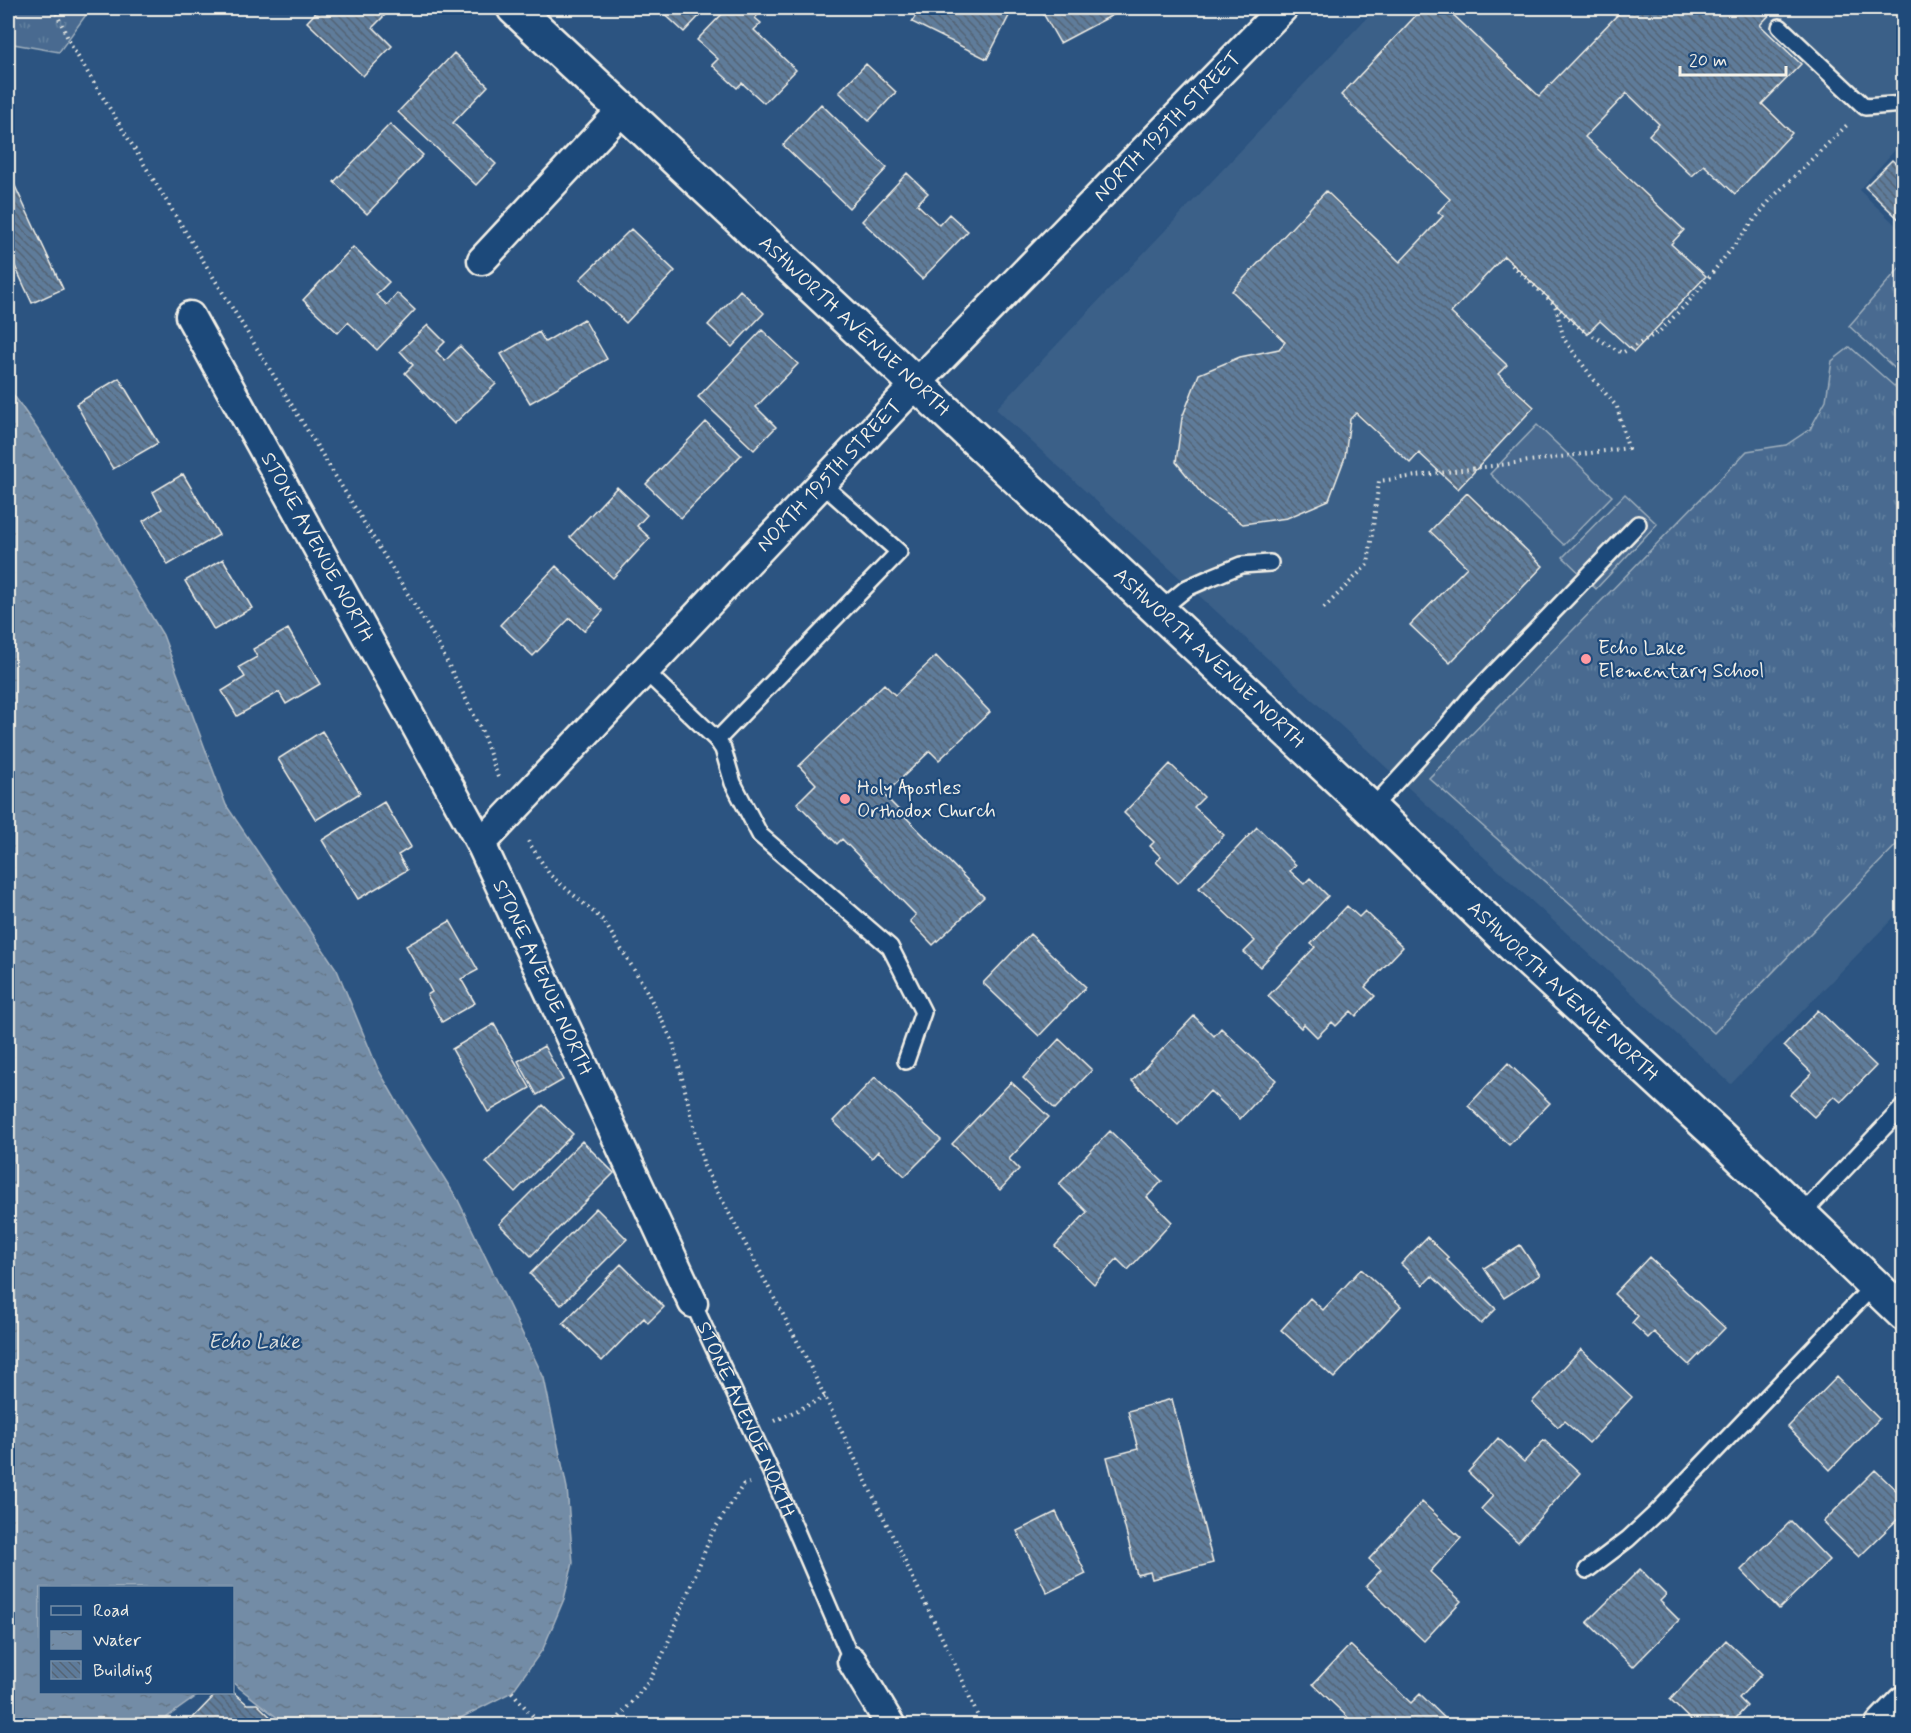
<svg xmlns="http://www.w3.org/2000/svg" width="1911" height="1733" font-family="Mynerve,sans-serif">
	<defs>
		<pattern id="grass-tufts" width="24" height="20" patternUnits="userSpaceOnUse" patternTransform="scale(1.5)"><rect width="24" height="20" fill="#496b90"/><path d="M3 7l-1-3M5 7V3M7 7l1-3M15 17l-1-3M17 17v-4M19 17l1-3" fill="none" stroke="#6481a0"/></pattern>
		<pattern id="water-ripples" width="26" height="14" patternUnits="userSpaceOnUse" patternTransform="scale(1.5)"><rect width="26" height="14" fill="#738ca6"/><path d="M2 4q2-2 4 0t4 0M15 11q2-2 4 0t4 0" fill="none" stroke="#647484"/></pattern>
		<pattern id="building-back-hatch" width="6" height="6" patternUnits="userSpaceOnUse" patternTransform="scale(1.5)"><rect width="6" height="6" fill="#5e7b9a"/><path d="M-1 5l2 2M0 0l6 6M5-1l2 2" fill="none" stroke="#556474"/></pattern>
	</defs>
	<rect width="100%" height="100%" fill="#2c5481"/>
	<filter id="ink" filterUnits="userSpaceOnUse"><feTurbulence type="fractalNoise" baseFrequency=".0167" numOctaves="2"/><feDisplacementMap in="SourceGraphic" scale="12" xChannelSelector="R" yChannelSelector="G"/><feConvolveMatrix kernelMatrix="1 2 1 2 8 2 1 2 1" color-interpolation-filters="sRGB"/></filter>
	<g filter="url(#ink)">
		<path fill="#3b6088" d="M1376 8H1903V141L1859 190 1903 232V908L1731 1084 996 409Z"/>
		<path fill="url(#grass-tufts)" stroke="#9eaebc" stroke-width="1.5" d="M8 8H91L59 52 8 43Z
			M1903 264V376L1849 326Z
			M1850 347 1903 394V838L1714 1033 1429 778 1747 451 1786 445 1810 429 1826 400 1832 361Z"/>
		<path fill="#496b90" stroke="#9eaebc" stroke-width="1.5" d="M1537 425 1612 496 1564 545 1490 474Z
			M1625 494 1657 524 1596 589 1563 557Z"/>
		<path fill="url(#water-ripples)" stroke="#a7b4c0" stroke-width="1.5" d="M8 387 45 440 163 635 226 805 337 970 378 1069 404 1114 458 1200 544 1378 567 1488 573 1563 564 1599 543 1649 512 1692 447 1725 288 1726 233 1683 232 1588H40V1692L201 1693 156 1725H8Z"/>
		<path fill="url(#building-back-hatch)" stroke="#f4f1e8" stroke-width="1.5" d="M320 8H378L385 15 373 27 392 46 363 76 307 22Z
			M658 8H707L684 32Z
			M728 8H764L755 18 761 23 754 30 796 70 764 103 742 83 737 88 712 65 718 59 697 40Z
			M920 8H1008L1012 10 987 59 912 22Z
			M1040 8H1126L1060 43Z
			M1423 8H1446L1539 96 1624 8H1776L1760 25 1801 64 1762 104 1792 133 1735 194 1704 165 1692 176 1649 135 1659 124 1627 93 1585 137 1684 230 1671 244 1706 276 1634 352 1600 321 1587 334 1504 256 1451 313 1507 365 1498 374 1534 407 1458 489 1419 453 1410 463 1356 413 1350 419 1345 457 1329 500 1287 518 1243 524 1205 498 1176 462 1182 418 1199 374 1240 357 1279 349 1285 342 1232 291 1326 191 1400 262 1443 216 1438 212 1450 199 1341 95Z
			M454 53 488 86 453 123 496 164 476 185 398 112Z
			M866 64 896 92 869 121 839 92Z
			M821 104 887 168 849 208 783 145Z
			M390 124 423 155 367 214 334 182Z
			M1892 160 1904 171V224L1865 187Z
			M8 171 63 289 32 303 8 251Z
			M907 173 928 193 917 204 939 225 949 214 968 231 922 279 862 221Z
			M631 229 675 271 626 323 580 279Z
			M353 247 389 282 376 295 387 305 397 293 415 310 377 350 348 322 338 333 303 300Z
			M740 290 764 313 732 347 708 325Z
			M584 319 607 359 530 403 501 354 539 332 545 342Z
			M428 325 445 342 436 351 445 361 460 346 496 384 454 424 405 373 413 365 400 351Z
			M762 330 798 364 756 407 776 427 754 450 698 397Z
			M119 378 158 443 113 469 76 404Z
			M706 422 741 455 681 518 646 484Z
			M183 474 219 535 168 565 143 521 162 509 153 492Z
			M617 487 647 515 637 526 650 538 613 578 570 537Z
			M1467 493 1543 566 1450 663 1410 625 1467 567 1430 531Z
			M223 559 252 608 214 630 185 581Z
			M556 566 603 611 584 631 570 618 533 656 500 625Z
			M288 629 320 684 286 704 279 692 237 716 222 691 245 677 239 667 257 657 253 649Z
			M936 656 990 712 939 760 930 751 884 795 984 897 933 945 910 921 916 915 842 839 837 844 797 803 816 784 799 766 884 684 895 695Z
			M322 731 360 793 316 820 278 759Z
			M1170 764 1204 797 1194 807 1224 835 1178 883 1156 862 1161 857 1150 846 1154 842 1124 813Z
			M384 802 411 847 398 855 407 870 358 899 322 840Z
			M1257 827 1296 865 1290 871 1304 884 1310 878 1328 896 1260 967 1244 952 1255 941 1199 888Z
			M1347 906 1359 917 1365 911 1403 947 1365 987 1375 996 1356 1016 1351 1011 1336 1026 1332 1022 1317 1037 1304 1024 1301 1028 1268 996 1315 947 1311 944Z
			M450 921 478 970 461 979 475 1003 442 1022 427 995 432 992 406 946Z
			M1030 934 1086 987 1039 1036 983 983Z
			M1818 1010 1876 1066 1841 1102 1834 1096 1814 1117 1790 1095 1812 1073 1784 1046Z
			M1194 1016 1214 1036 1221 1028 1276 1080 1240 1119 1210 1091 1178 1125 1132 1081Z
			M494 1024 530 1088 488 1112 452 1049Z
			M1059 1039 1092 1070 1055 1109 1023 1078Z
			M544 1046 563 1080 537 1095 518 1061Z
			M1508 1063 1550 1103 1509 1145 1468 1106Z
			M875 1077 941 1140 905 1176 878 1151 872 1158 833 1121Z
			M1011 1082 1049 1117 1009 1159 1019 1169 1000 1190 952 1144Z
			M543 1105 573 1134 515 1192 486 1162Z
			M1110 1131 1162 1181 1147 1197 1172 1222 1128 1270 1117 1259 1094 1284 1055 1246 1087 1212 1059 1184Z
			M582 1141 614 1173 531 1256 499 1224Z
			M596 1208 627 1239 561 1305 530 1274Z
			M1427 1237 1449 1258 1447 1260 1496 1309 1481 1324 1432 1276 1423 1285 1401 1264Z
			M1520 1245 1540 1275 1504 1298 1484 1268Z
			M1649 1257 1725 1328 1689 1365 1654 1332 1648 1338 1632 1323 1638 1316 1614 1294Z
			M621 1264 664 1307 648 1323 644 1318 602 1361 563 1323Z
			M1361 1269 1401 1306 1334 1378 1281 1330 1310 1298 1323 1310Z
			M1581 1349 1632 1397 1589 1443 1564 1421 1558 1427 1532 1402Z
			M1837 1377 1879 1419 1830 1470 1788 1427Z
			M1172 1399 1213 1563 1152 1579 1150 1572 1137 1575 1107 1457 1138 1449 1128 1411Z
			M1498 1438 1524 1462 1544 1440 1580 1473 1518 1542 1481 1509 1493 1496 1468 1472Z
			M1875 1470 1904 1498V1513L1859 1557 1823 1522Z
			M1422 1502 1461 1538 1430 1572 1461 1601 1424 1641 1366 1586 1381 1570 1369 1559Z
			M1056 1512 1086 1574 1047 1593 1017 1531Z
			M1791 1521 1829 1560 1779 1609 1741 1570Z
			M1640 1569 1666 1595 1660 1601 1679 1620 1633 1667 1587 1622Z
			M1726 1640 1762 1674 1739 1698 1747 1706 1729 1726H1697L1670 1700Z
			M1350 1645 1411 1703 1420 1694 1453 1726H1357L1313 1684Z
			M234 1693 247 1704H257L280 1726H185L216 1694Z"/>
		<g fill="none" stroke-linecap="round" stroke-linejoin="round">
			<g stroke="#f4f1e8" stroke-width="20">
				<g id="service">
					<path d="M1780 27 1865 107 1904 104"/>
					<path d="M822 484 899 552 717 740 723 749 733 783 760 835 890 947 923 1012 906 1061"/>
					<path d="M1160 610 1187 588 1212 577 1241 565 1270 563"/>
					<path d="M645 671 717 740"/>
					<path d="M1371 809 1440 734 1469 699 1638 524"/>
					<path d="M1801 1215 1904 1106"/>
					<path id="s1" d="M693 1303 773 1477 852 1661"/>
					<path d="M1587 1570 1628 1539 1656 1513 1874 1285"/>
				</g>
			</g>
			<g stroke="#f4f1e8" stroke-width="33">
				<g id="minor">
					<path d="M482 260 623 109"/>
					<path id="s2" d="M190 316 481 844 693 1303"/>
					<path id="s3" d="M481 844 916 384 1283 8"/>
					<path d="M852 1661 891 1726"/>
				</g>
			</g>
			<g stroke="#f4f1e8" stroke-width="38">
				<g id="tertiary">
					<path id="s4" d="M514 8 1371 809 1520 952 1720 1137 1904 1314"/>
					<path d="M1882 1726 1904 1703"/>
				</g>
			</g>
			<path stroke="#f4f1e8" stroke-width="4" stroke-dasharray="1.5 4.5" stroke-linecap="butt" d="M54 8 72 47 436 640 481 729 499 780
				M1512 265 1581 329 1622 353 1659 332 1693 297 1771 199 1847 125
				M1324 608 1368 564 1379 481 1628 448 1617 407 1591 376 1564 339 1555 305
				M528 841 550 875 603 920 643 984 673 1042 704 1166 805 1356 962 1679 982 1726
				M775 1421 825 1397
				M512 1692 541 1726
				M612 1726 650 1680 665 1650 712 1533 743 1485 749 1483"/>
			<use href="#service" stroke="#1f4a7a" stroke-width="15"/>
			<use href="#minor" stroke="#1f4a7a" stroke-width="28"/>
			<use href="#tertiary" stroke="#1f4a7a" stroke-width="33"/>
		</g>
	</g>
	<g fill="#ff9aa2" stroke="#1f4a7a" stroke-width="2">
		<circle cx="1586" cy="659" r="6"/>
		<circle cx="845" cy="799" r="6"/>
	</g>
	<g text-anchor="middle" dominant-baseline="central" stroke-width="4.5" stroke-linejoin="round" paint-order="stroke">
		<g font-size="20" fill="#f4f1e8" stroke="#1f4a7a">
			<text stroke="none"><textPath href="#s3" startOffset="993">NORTH 195TH STREET</textPath></text>
			<text stroke="none"><textPath href="#s4" startOffset="466">ASHWORTH AVENUE NORTH</textPath></text>
			<text stroke="none"><textPath href="#s3" startOffset="507">NORTH 195TH STREET</textPath></text>
			<text stroke="none"><textPath href="#s2" startOffset="264">STONE AVENUE NORTH</textPath></text>
			<text stroke="none"><textPath href="#s4" startOffset="952">ASHWORTH AVENUE NORTH</textPath></text>
			<text stroke="none"><textPath href="#s2" startOffset="750">STONE AVENUE NORTH</textPath></text>
			<text stroke="none"><textPath href="#s4" startOffset="1438">ASHWORTH AVENUE NORTH</textPath></text>
			<text stroke="none"><textPath href="#s1" startOffset="128">STONE AVENUE NORTH</textPath></text>
		</g>
		<g font-size="20" fill="#f4f1e8" stroke="#1f4a7a" text-anchor="start">
			<text x="1598" y="648">Echo Lake<tspan x="1598" dy="23">Elementary School</tspan></text>
			<text x="857" y="788">Holy Apostles<tspan x="857" dy="23">Orthodox Church</tspan></text>
		</g>
		<g font-size="21" font-style="italic" fill="#dadddb" stroke="#1f4a7a">
			<text x="254" y="1342">Echo Lake</text>
		</g>
	</g>
	<rect width="1911" height="1733" fill="none" stroke="#1f4a7a" stroke-width="30"/>
	<rect x="15" y="15" width="1881" height="1703" fill="none" stroke="#f4f1e8" stroke-width="2" filter="url(#ink)"/>
	<rect x="39" y="1586" width="195" height="108" fill="#1f4a7a" stroke="#748da6" stroke-width="1.5"/>
	<rect x="51" y="1606" width="30" height="9" fill="#1f4a7a" stroke="#748da6" stroke-width="1.5"/>
	<text x="93" y="1616" font-size="18" fill="#f4f1e8">Road</text>
	<rect x="51" y="1631" width="30" height="18" fill="url(#water-ripples)" stroke="#748da6" stroke-width="1.5"/>
	<text x="93" y="1646" font-size="18" fill="#f4f1e8">Water</text>
	<rect x="51" y="1661" width="30" height="18" fill="url(#building-back-hatch)" stroke="#748da6" stroke-width="1.5"/>
	<text x="93" y="1676" font-size="18" fill="#f4f1e8">Building</text>
	<path d="M1680 66v9h106v-9" fill="none" stroke="#f4f1e8" stroke-width="3"/>
	<text x="1689" y="66" font-size="18" fill="#f4f1e8" stroke="#1f4a7a" stroke-width="4.5" paint-order="stroke">20 m</text>
</svg>
